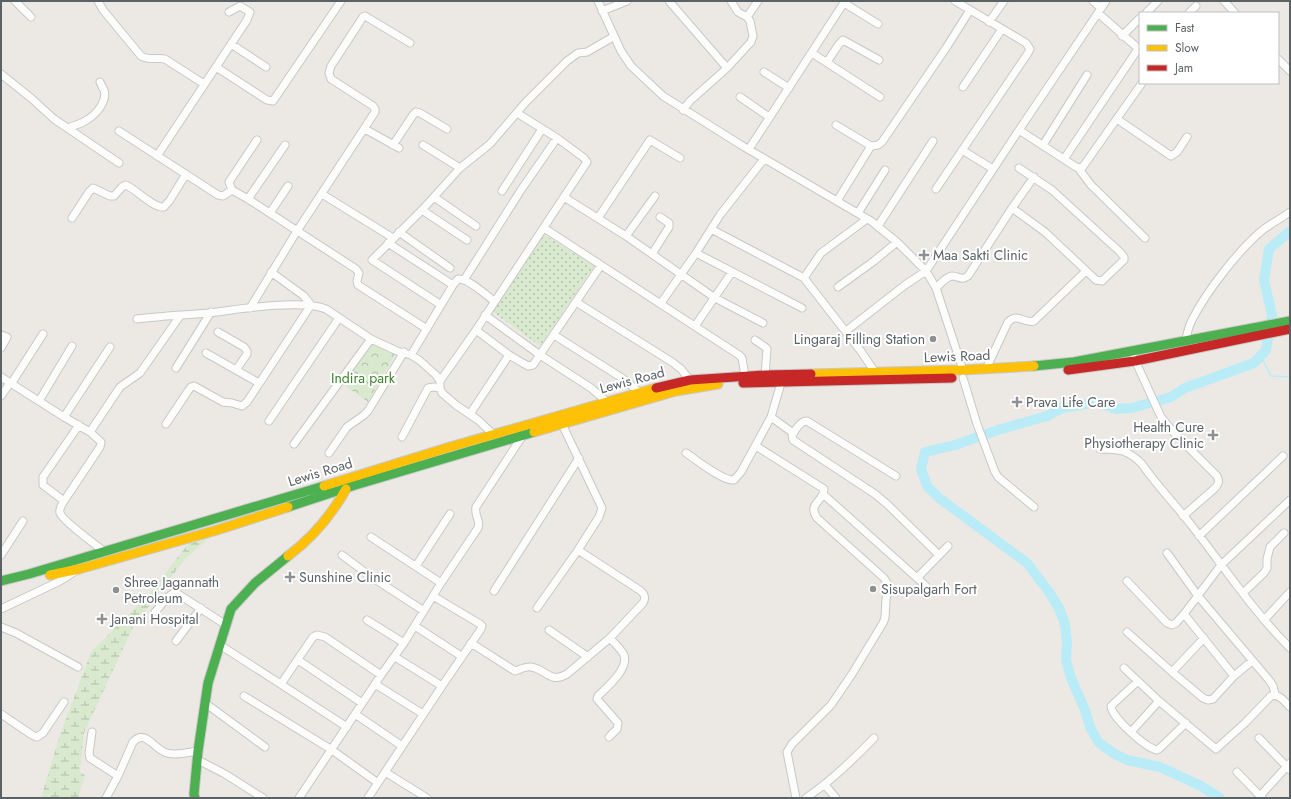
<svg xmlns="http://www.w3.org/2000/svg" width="1291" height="799" font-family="Jost,sans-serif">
	<defs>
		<pattern id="grass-dots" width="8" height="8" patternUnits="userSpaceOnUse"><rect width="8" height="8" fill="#d8e9ce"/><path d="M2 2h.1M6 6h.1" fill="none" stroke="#b2c0ab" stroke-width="1.8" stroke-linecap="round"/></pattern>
		<pattern id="forest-crowns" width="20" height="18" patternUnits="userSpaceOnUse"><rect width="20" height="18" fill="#d8e9ce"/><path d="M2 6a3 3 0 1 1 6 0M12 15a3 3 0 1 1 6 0" fill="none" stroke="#b2c0ab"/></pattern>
		<pattern id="wetland-marsh" width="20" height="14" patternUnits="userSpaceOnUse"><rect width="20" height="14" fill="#d8e9ce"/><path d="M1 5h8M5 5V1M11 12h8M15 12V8" fill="none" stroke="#b2c0ab"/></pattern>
	</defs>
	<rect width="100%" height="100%" fill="#ece9e5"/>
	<path fill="url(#grass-dots)" d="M543 234 594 266 540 346 492 311Z"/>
	<path fill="url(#forest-crowns)" d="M370 340 396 353 368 402 340 382Z"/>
	<path fill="url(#wetland-marsh)" d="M210 537 185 559 133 627 84 733 80 772 85 775 78 798H41L59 738 91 652 150 593 188 544Z"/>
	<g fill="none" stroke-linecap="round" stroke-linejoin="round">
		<path stroke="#b9ecf7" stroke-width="1.5" d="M1261 356 1271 376 1285 377 1290 376"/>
		<path stroke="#b9ecf7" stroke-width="10" d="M1220 798 1201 786 1160 767 1127 760 1113 753 1098 742 1090 727 1085 710 1071 678 1066 660 1067 643 1065 624 1059 608 1049 592 1027 563 939 498 927 486 921 469 925 452 955 445 998 430 1047 416 1062 408 1098 402 1115 409 1132 408 1171 397 1185 388 1254 363 1266 350 1272 315 1264 280 1269 249 1290 231"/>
		<g stroke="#c8c8c7" stroke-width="9">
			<path id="street" d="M15 1 31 17
				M98 1 103 10 141 56C149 61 157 57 165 59L204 84
				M598 1 621 51 631 66 663 96 741 145 871 221 897 242 926 271 936 288 963 370
				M669 1 727 68
				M1093 1 1101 8
				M1224 1 1235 13
				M844 3 878 24
				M602 11 627 1
				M1098 13 1140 50
				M1146 13 1158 1
				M1189 13 1196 6
				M747 17 758 1
				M989 22 1004 1
				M1122 36 1140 18
				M231 44 266 67
				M812 53 880 97
				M1278 59 1290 71
				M827 62 839 44 843 40 879 60
				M216 67 267 100 273 101 341 1
				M764 72 789 88
				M1 74 31 98 54 119 119 163
				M963 87 1002 29
				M740 97 769 117
				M683 110 690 101 727 68 751 42 753 36 750 21 747 17 738 12 731 1
				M1117 119 1171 156 1177 152 1187 137
				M836 125 871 146 878 145 882 142 946 48 970 10
				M67 128C81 124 93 119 101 106 104 101 106 96 104 90 103 88 101 85 100 82
				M365 129 399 148
				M1019 130 1076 167 1082 168 1142 83
				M119 131 218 195 223 196 232 190 248 199 356 269 359 273 357 281 358 285 427 329
				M393 145 413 115 416 112 420 113 447 129
				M423 145 460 168
				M1043 145 1087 75
				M749 149 845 1
				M962 150 993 169
				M157 156 247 20 250 12 240 6 229 12
				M1064 159 1138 49
				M1079 169 1091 185 1145 238
				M936 189 1028 53 1030 49 1026 43 955 1
				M232 190 229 182 257 140
				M502 191 542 129
				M322 194 393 238
				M434 197 476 226
				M564 197 626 236 715 298 763 323
				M248 199 285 145
				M837 201 871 146
				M1012 208 1045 232 1096 280 1102 281 1124 260V257L1120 252 1052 190 1019 168
				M422 210 467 240
				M270 213 288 186
				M858 213 885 170
				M72 218 89 192 93 188 110 196H114L122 187 126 185C137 190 153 208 164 207L170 200 186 174
				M598 218 650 140 680 158
				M878 226 933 141
				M544 228 739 355 742 358 745 376
				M711 229 804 278 860 350 875 372
				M399 232 450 268
				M626 236 655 196
				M388 243 453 285
				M696 253 802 308
				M652 254 669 227V223L660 217
				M804 278 821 253 867 219
				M464 280 521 190 557 138
				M838 287 874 261 897 242
				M936 288C940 284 946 277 952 276 959 276 961 281 968 276L1012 208 1034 177
				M576 302 672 362 681 369 690 380
				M661 303 696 253 720 215 764 159
				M441 305 372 260 422 210 460 168 490 144 526 102 567 61 578 53 587 52 613 37
				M250 308 297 231 375 112V109L373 106 331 79 329 73 331 66 363 17 365 16 410 43
				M485 315 540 355 591 388 606 401
				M137 319C161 316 186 315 210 313 239 309 302 299 326 309L371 339 397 351 411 355 419 360 436 375 440 381V388L442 393 456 405 478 420 494 435
				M695 326 732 272
				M476 330 509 355 528 366 533 365 601 265
				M846 331 905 285 926 271 1019 130 1106 1
				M218 332 244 347 247 351V354L236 370
				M1 335 7 337 1 348
				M554 335 622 378 639 392
				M755 340 765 347 767 349 765 375
				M1186 340C1187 333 1189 326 1192 320 1206 292 1240 248 1264 229 1272 223 1282 218 1290 212
				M206 353 259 383
				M411 355 453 285 458 279C468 278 486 295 494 301
				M1134 358 1161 417 1174 433 1217 476C1220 482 1218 485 1214 489L1183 516
				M176 368 211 312
				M986 369 1008 322C1018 312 1023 324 1034 321L1086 271
				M1 377 64 417 90 432 101 442 100 447 64 501C62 504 59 509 60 513 62 520 97 546 105 552
				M963 378 977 424 995 472 998 477 1034 507
				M440 381 476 330 587 162 584 158 557 138 517 113
				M11 384 43 334
				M1 396 10 383
				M39 401 72 346
				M470 414 509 355
				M64 417 110 347
				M771 417 793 433
				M269 421 339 318
				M166 424 188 391 191 387 194 386 223 402 232 403 242 406 247 402 311 305 304 296 271 272
				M90 432 120 387 140 373 180 316
				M402 437 428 388 434 387 440 388
				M294 444 371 339
				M756 446 824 489C824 502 807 503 817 518L884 578 887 583 889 588 886 599 885 618 883 623 852 674 831 705 792 744 787 752 796 798
				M1100 449C1120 449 1128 450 1142 464 1157 486 1176 505 1192 526 1224 567 1253 611 1290 648
				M329 453 347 427 364 415 368 411 404 352
				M686 453C697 460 722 481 734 480L741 472 771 417 781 383
				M896 476 807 421C800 421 795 430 792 436L793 440 796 442 875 494 888 505 939 555
				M823 494 926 586
				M64 501 43 485V477L79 425
				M1199 536 1283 456
				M371 537 441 583
				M1167 553 1198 596 1269 680 1273 686 1275 694
				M1 555 23 521
				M342 555 370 576 424 611
				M416 566 450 514
				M917 578 948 546
				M1127 581 1167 623 1172 625 1176 623 1184 614 1221 565 1290 500
				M494 591 579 458
				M1243 593 1264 573 1267 568V559L1270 547 1284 533
				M537 608 578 550 599 517 602 508 562 424
				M1 609 60 581 74 572
				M155 612 168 597 175 592 226 625
				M1184 614 1234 676
				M367 620 404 643
				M1264 620 1290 592
				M415 626 461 656
				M1 627 16 633 78 667
				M549 630 588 657
				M1127 632 1172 672
				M1204 638 1172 672 1203 698 1208 700 1213 699 1234 676 1252 661
				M176 641 201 608
				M471 643 515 671C519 670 526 666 531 667 546 669 550 684 567 674L610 638 643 603C646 598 645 595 641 591L578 550
				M220 645 347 727
				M395 657 442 686
				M298 660 362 703
				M1124 668 1159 701 1216 749 1245 723 1271 696C1279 693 1285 702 1290 707
				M1138 681 1111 706C1111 717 1146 748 1157 750L1160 748 1186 723
				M281 684 313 637 317 635 325 637 381 675
				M375 684 423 714
				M244 696 332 750 378 783
				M205 703 265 747
				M1 714 32 735 37 737 43 733 64 702
				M355 714 402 746
				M92 732 89 753 90 758 118 776
				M1131 732 1159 701
				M609 737 617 729 618 723 597 699 598 696C607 687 629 669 624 655 621 649 614 643 610 638
				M1259 738 1290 770
				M198 760 225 774 263 798
				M385 772 427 798
				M1237 772 1262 798
				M825 785 836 798
				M1260 796 1290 763
				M106 798 118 776 133 742C146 728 154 750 167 753 176 756 189 752 198 751
				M299 798 381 675 404 643 441 583 478 528C481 520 474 516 476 507L523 435
				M368 798 442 686 481 629 482 626 480 624 433 596
				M806 798C831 781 853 760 874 738"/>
		</g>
		<g stroke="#c8c8c7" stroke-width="11">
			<path id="fast" d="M1034 366 1074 362 1290 321
				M288 507 352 486 534 432
				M1 581 29 574 324 486
				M195 798 194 794 198 751 208 683 231 609 255 583 288 556"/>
		</g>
		<g stroke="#c8c8c7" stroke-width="11">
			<path id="slow" d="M811 374 963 370 1034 366
				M534 432 676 391 718 384
				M324 486 450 447 656 388
				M288 556C312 538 331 516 346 489
				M50 575 79 569 217 530 288 507"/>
		</g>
		<g stroke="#c8c8c7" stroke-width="11">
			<path id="jam" d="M1068 370 1135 361 1290 329
				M743 383 952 378
				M656 388 690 380 765 375 811 374"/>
		</g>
		<use href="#street" stroke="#fcfcfb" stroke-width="7"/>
		<use href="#fast" stroke="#4caf50" stroke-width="9"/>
		<use href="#slow" stroke="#ffc107" stroke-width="9"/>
		<use href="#jam" stroke="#c62828" stroke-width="9"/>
	</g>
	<g fill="#8e9192" stroke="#fff" stroke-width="1.5">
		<path d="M922 249h4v4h4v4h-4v4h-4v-4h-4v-4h4z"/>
		<circle cx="933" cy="339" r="4"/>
		<path d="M1015 396h4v4h4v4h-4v4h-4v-4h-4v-4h4z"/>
		<path d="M1211 429h4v4h4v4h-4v4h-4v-4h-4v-4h4z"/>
		<path d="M288 571h4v4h4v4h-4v4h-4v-4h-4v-4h4z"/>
		<circle cx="873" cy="589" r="4"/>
		<circle cx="116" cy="590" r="4"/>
		<path d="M100 613h4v4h4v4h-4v4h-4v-4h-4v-4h4z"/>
	</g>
	<g text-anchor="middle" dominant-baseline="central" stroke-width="4" stroke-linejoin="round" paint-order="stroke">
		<g font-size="14" fill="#5b6265" stroke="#fff" text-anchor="start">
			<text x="933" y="255">Maa Sakti Clinic</text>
			<text x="925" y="339" text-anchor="end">Lingaraj Filling Station</text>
			<text x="1026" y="402">Prava Life Care</text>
			<text x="1204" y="427" text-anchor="end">Health Cure<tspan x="1204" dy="16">Physiotherapy Clinic</tspan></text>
			<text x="299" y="577">Sunshine Clinic</text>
			<text x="124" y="582">Shree Jagannath<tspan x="124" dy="16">Petroleum</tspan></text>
			<text x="881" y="589">Sisupalgarh Fort</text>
			<text x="111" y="619">Janani Hospital</text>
		</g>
		<g font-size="14" fill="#5b6265" stroke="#fff">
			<text transform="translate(957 356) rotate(-2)">Lewis Road</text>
			<text transform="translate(632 380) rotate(-15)">Lewis Road</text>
			<text transform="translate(320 472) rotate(-17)">Lewis Road</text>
		</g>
		<g font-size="14" fill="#3c832b" stroke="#fff">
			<text x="363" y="378">Indira park</text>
		</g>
	</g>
	<rect width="1291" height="799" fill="none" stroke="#5b6265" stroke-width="4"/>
	<rect x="1139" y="12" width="140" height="72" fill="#ffffff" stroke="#bdc0c1"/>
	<rect x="1147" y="25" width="20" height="6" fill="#4caf50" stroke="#bdc0c1"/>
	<text x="1175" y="32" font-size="12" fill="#5b6265">Fast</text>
	<rect x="1147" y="45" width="20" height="6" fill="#ffc107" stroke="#bdc0c1"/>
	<text x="1175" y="52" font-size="12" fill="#5b6265">Slow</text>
	<rect x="1147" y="65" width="20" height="6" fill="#c62828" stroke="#bdc0c1"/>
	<text x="1175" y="72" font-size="12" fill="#5b6265">Jam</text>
</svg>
